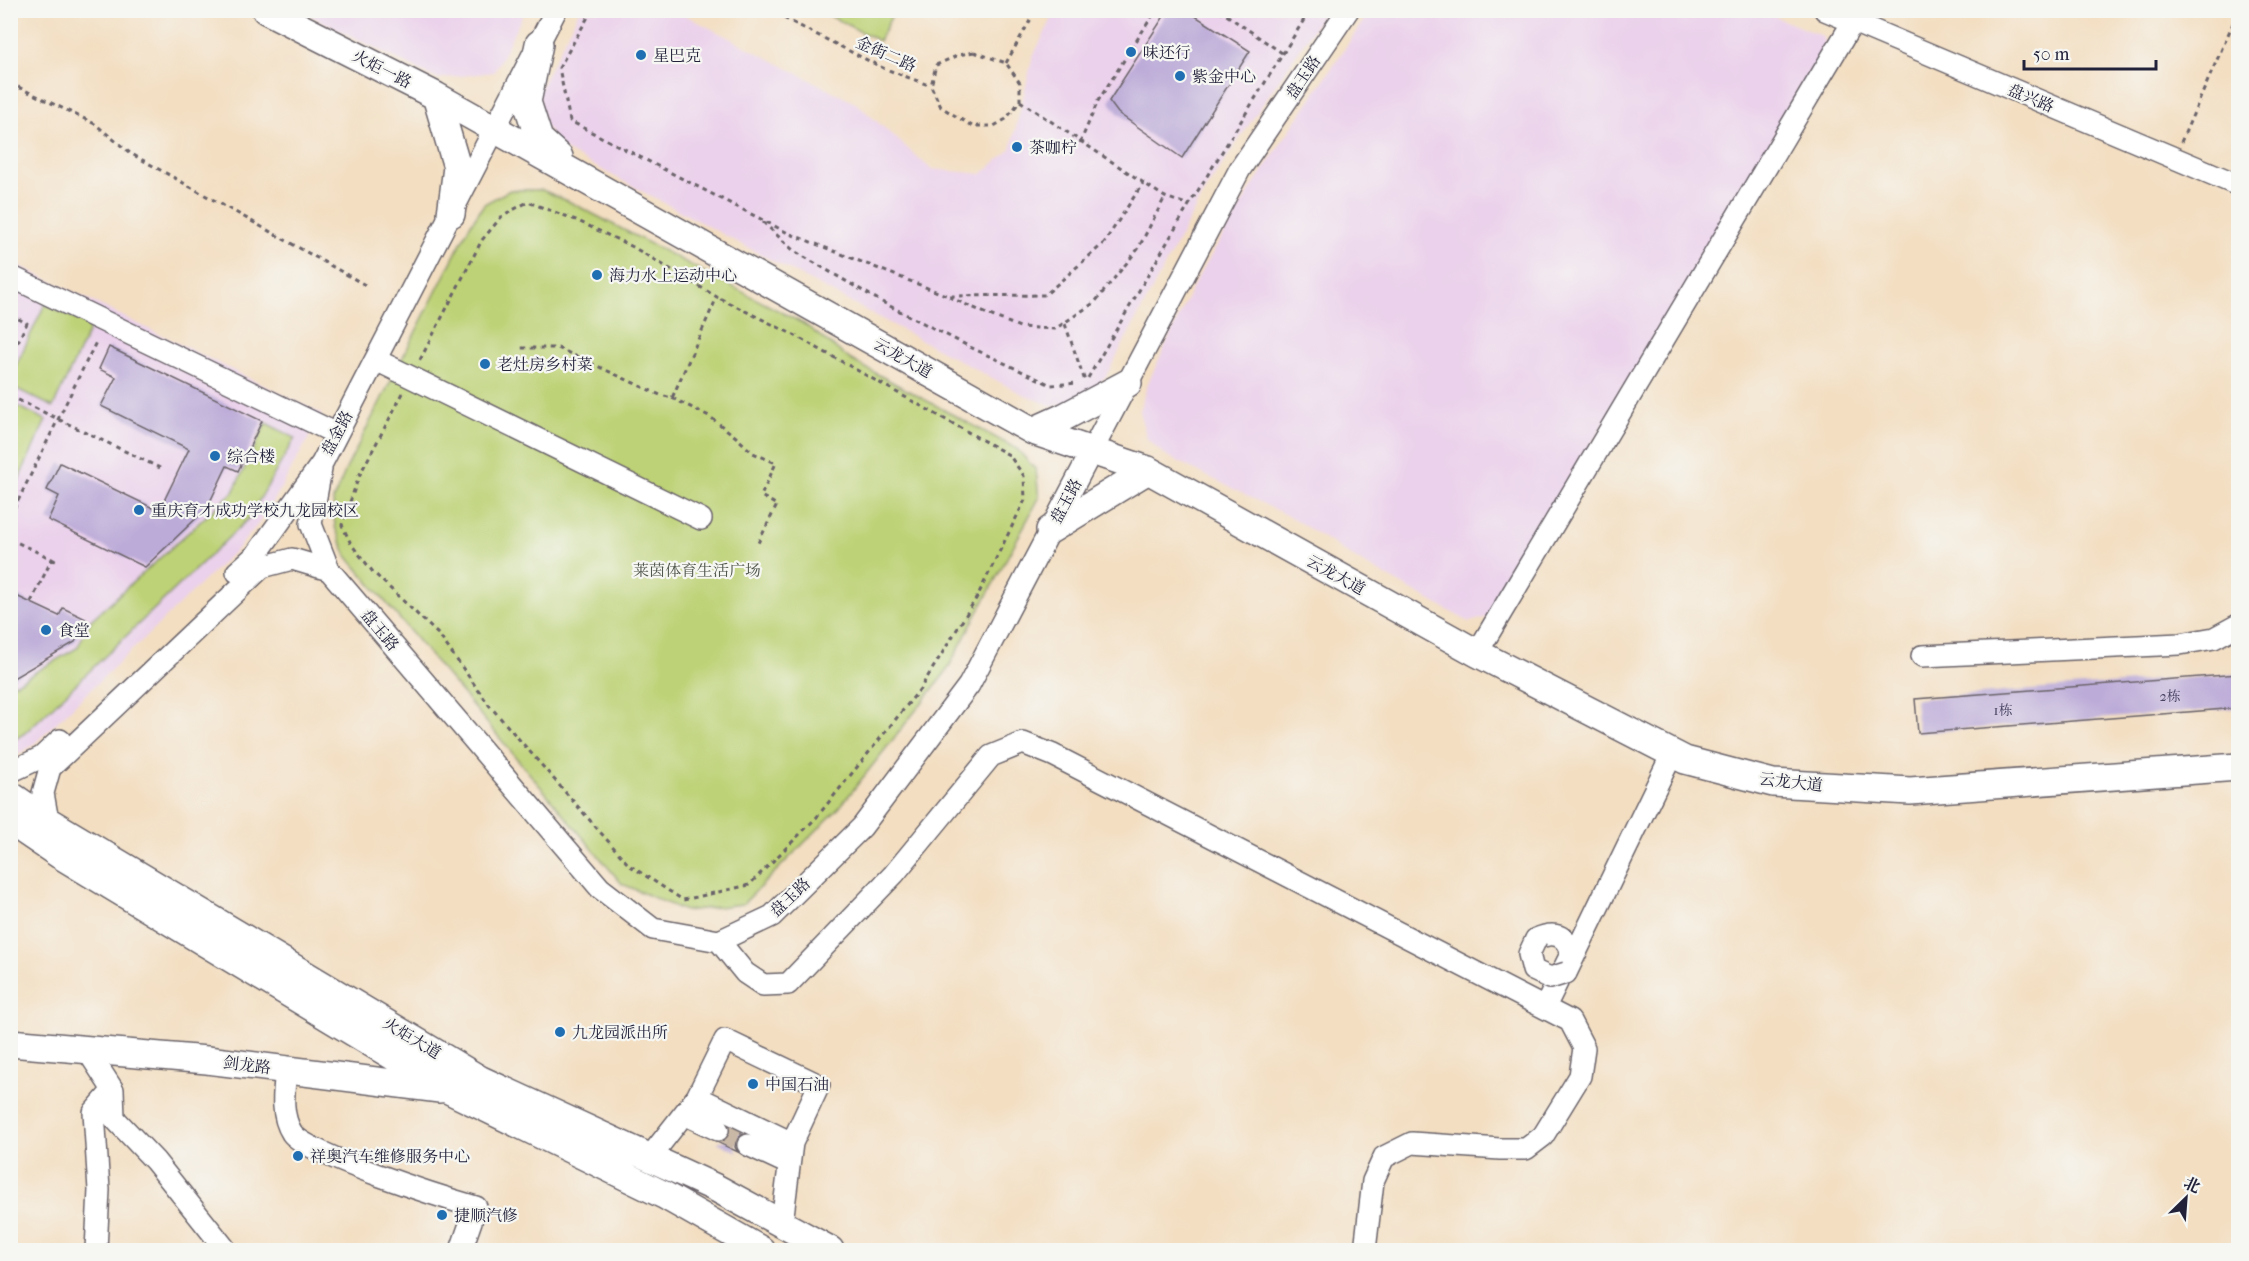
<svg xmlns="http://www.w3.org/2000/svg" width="2249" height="1261" font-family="'IM FELL French Canon','Noto Serif SC',serif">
	<rect width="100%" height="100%" fill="#f6f6f2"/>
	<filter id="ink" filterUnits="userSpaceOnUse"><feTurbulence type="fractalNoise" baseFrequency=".0167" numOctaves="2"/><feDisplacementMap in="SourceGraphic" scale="12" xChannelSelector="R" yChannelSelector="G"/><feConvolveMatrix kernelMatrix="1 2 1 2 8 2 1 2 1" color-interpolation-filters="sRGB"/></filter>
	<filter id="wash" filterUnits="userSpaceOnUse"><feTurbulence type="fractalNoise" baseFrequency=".008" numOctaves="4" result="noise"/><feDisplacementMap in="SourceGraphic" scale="24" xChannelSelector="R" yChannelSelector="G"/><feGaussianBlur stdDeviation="1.35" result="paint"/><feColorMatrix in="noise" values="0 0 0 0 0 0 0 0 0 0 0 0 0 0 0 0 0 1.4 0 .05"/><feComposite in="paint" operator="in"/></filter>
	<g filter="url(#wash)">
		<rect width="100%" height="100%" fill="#f3dec1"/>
		<path fill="#ebd1eb" d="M301 11H525L494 72 437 79Z
			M579 11H677L857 104 931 169 982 174 1011 149 1033 56 1056 11H1325L1204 192 1106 376 1081 400 1053 406 1024 395 563 149 545 126 538 93Z
			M1370 11H1761L1822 36 1827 50 1488 617 1469 622 1366 565 1294 519 1165 455 1147 439 1139 411 1148 383 1195 282 1257 179Z
			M10 261 322 414 276 497 259 523 237 549 32 746 11 758Z"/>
		<path fill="#bdd276" stroke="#707a58" stroke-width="1.5" d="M820 11H894L879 41Z
			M510 190H542L572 203 804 324 851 360 1017 449 1036 470 1039 498 946 672 839 808 743 904 685 911 622 884 347 556 335 527 333 500 347 467 469 227 484 204Z
			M45 304 91 326 53 407 11 386 10 378Z
			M11 403 46 420 11 496 10 438 14 431 11 429Z
			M266 423 295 438 249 518 25 733 11 742V681L15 684 77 648 91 620 233 492Z"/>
		<g id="blocks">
			<path fill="#bcabd8" d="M1168 10H1186L1250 51 1182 158 1118 113 1109 101Z
				M109 347 262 421 238 471 227 466 207 508 145 567 48 520 59 496 47 490 60 463 159 511 189 449 101 406 116 377 99 369Z
				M10 593 59 616 63 608 86 619 75 642 10 680Z
				M2238 674V708L1918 733 1915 699Z
				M730 1127 743 1134 736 1140 735 1147 738 1152 717 1142 726 1140 730 1135Z"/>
		</g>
	</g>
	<g filter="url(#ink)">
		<use href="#blocks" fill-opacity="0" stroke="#6b646a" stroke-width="1.5"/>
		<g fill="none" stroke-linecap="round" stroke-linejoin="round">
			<path stroke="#c9b8a6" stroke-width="21" stroke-dasharray="21 10" stroke-linecap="butt" d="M718 1130 748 1145"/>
			<g stroke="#6b646a" stroke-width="24">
				<path id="minor" d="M1825 10 2238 185
					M10 276 337 434
					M376 360 701 519
					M321 469 311 524 329 570
					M237 572 256 555 322 463 556 10
					M1477 653 1860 10
					M1922 656 2180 644 2214 638 2238 625
					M10 772 42 757 60 740
					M48 821 43 793 50 768 262 567 292 559 329 570 600 888 653 929 719 941 772 916 862 827 969 685 1240 169 1348 10
					M1536 939C1554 931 1566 934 1571 954L1545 1007
					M719 941 745 973 763 985 788 984 894 874 991 756 1023 743 1053 755 1570 1021 1584 1048 1580 1076 1543 1136 1526 1149H1500L1412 1143 1384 1157 1373 1181 1365 1250
					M1566 973 1672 754
					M87 1050 113 1090 94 1112 99 1190 96 1250
					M286 1070C284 1091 280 1114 292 1133 307 1155 444 1198 476 1207L461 1250
					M113 1090 114 1118 155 1161 226 1250
					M697 1097 792 1143
					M684 1114 718 1130
					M748 1145 789 1164
					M650 1157 697 1097 725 1040 819 1085 792 1143 782 1223"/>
			</g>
			<g stroke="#6b646a" stroke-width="30">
				<path id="major" d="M266 10 436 96 1033 431 1148 470 1477 653 1685 760 1773 783 1910 791 2238 767
					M539 44 527 102 539 139 559 157
					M436 96 457 167 451 214
					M1033 431 1064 417 1128 383
					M1050 530 1148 470
					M10 795 48 821 481 1080 716 1188 830 1250
					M10 821 60 855 449 1090 664 1195 761 1250
					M10 1043 207 1060 440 1089"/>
			</g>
			<path stroke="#6b646a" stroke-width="3" stroke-dasharray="4.5 4.5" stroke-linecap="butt" d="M592 10 559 68 570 121 788 233 948 296 1045 295 1104 243 1143 183
				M768 10 883 68 931 86
				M1219 10 1282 53
				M974 52 1006 63 1020 83V101L1006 119 994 126H972L941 107 931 86 936 65 959 55Z
				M1006 63 1036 10
				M10 83 95 124 130 153 367 286
				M1020 101 1165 197 1189 205
				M2181 142 2238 12
				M1080 143 1098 101 1156 10
				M763 222 794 251 882 302 970 347 1051 385 1078 383
				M949 297 992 316 1020 327 1055 329 1095 302 1138 249 1165 197
				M10 315 27 323 10 358
				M1065 324 1085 381
				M420 360 482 240 503 215 528 202 576 220 633 247 717 297 672 398 660 395 558 348H519
				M1088 378 1189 205 1310 10
				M403 393 359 476 342 525 351 544 373 572 439 635 489 705 629 865 683 900 749 885 816 818 920 689 977 597 1025 500 1024 476 1009 455 794 335 717 297
				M10 396 160 468
				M672 398 709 416 736 437 753 453 776 463 761 496 777 505 757 545
				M10 517 97 340
				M10 539 52 559 31 602
				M52 559 57 562"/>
			<use href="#minor" stroke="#fff" stroke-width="21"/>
			<use href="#major" stroke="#fff" stroke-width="27"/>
			<g stroke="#6b646a" stroke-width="24" stroke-linecap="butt">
				<path id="minor-bridge" d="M1536 939 1529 954 1533 970 1550 978 1566 973"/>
			</g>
			<use href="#minor-bridge" stroke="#fff" stroke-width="21"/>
		</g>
	</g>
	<g fill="#1f6fb2" stroke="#f6f6f2" stroke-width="2">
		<circle cx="1131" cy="52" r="6"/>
		<circle cx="641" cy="55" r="6"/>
		<circle cx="1180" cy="76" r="6"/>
		<circle cx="1017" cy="147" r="6"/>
		<circle cx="597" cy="275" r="6"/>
		<circle cx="485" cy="364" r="6"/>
		<circle cx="215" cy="456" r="6"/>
		<circle cx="139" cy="510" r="6"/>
		<circle cx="46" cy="630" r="6"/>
		<circle cx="560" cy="1032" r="6"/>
		<circle cx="753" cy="1084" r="6"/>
		<circle cx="298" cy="1156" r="6"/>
		<circle cx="442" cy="1215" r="6"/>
	</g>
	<g text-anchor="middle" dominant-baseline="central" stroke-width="4.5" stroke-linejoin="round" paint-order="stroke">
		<g font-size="14" fill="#484462">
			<text x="2170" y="696">2栋</text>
			<text x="2003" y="710">1栋</text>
		</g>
		<g font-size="16" fill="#22223b" stroke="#f6f6f2" text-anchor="start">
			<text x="1143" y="52">味还行</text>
			<text x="653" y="55">星巴克</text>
			<text x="1192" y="76">紫金中心</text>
			<text x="1029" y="147">茶咖柠</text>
			<text x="609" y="275">海力水上运动中心</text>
			<text x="497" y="364">老灶房乡村菜</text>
			<text x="227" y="456">综合楼</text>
			<text x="151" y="510">重庆育才成功学校九龙园校区</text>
			<text x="58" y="630">食堂</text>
			<text x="572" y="1032">九龙园派出所</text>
			<text x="765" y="1084">中国石油</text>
			<text x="310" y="1156">祥奥汽车维修服务中心</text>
			<text x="454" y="1215">捷顺汽修</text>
		</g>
		<g font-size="16" fill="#22223b" stroke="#f6f6f2">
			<text transform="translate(886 54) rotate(24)">金街二路</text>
			<text transform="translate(382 69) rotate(27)">火炬一路</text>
			<text transform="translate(1303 77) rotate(-56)">盘玉路</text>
			<text transform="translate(2031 98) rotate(23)">盘兴路</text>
			<text transform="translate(903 358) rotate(29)">云龙大道</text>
			<text transform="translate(337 433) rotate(-62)">盘金路</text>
			<text transform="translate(1066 501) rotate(-62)">盘玉路</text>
			<text transform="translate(1336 575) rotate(29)">云龙大道</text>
			<text transform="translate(380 630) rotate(50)">盘玉路</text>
			<text transform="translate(1791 782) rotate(6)">云龙大道</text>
			<text transform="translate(790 897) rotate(-43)">盘玉路</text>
			<text transform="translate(412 1038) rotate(31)">火炬大道</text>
			<text transform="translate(247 1065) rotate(7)">剑龙路</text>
		</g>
		<g font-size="16" fill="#50574d" stroke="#f6f6f2">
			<text x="697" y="570">莱茵体育生活广场</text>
		</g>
	</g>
	<rect width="2249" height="1261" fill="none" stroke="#f6f6f2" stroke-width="36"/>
	<g transform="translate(2186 1198) rotate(25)" stroke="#f6f6f2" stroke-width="4.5" paint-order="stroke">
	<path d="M0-4.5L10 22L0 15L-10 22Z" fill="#22223b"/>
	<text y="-9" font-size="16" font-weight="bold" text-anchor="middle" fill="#22223b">北</text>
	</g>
	<path d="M2024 60v9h132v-9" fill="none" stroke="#22223b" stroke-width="3"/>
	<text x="2033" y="60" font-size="18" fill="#22223b" stroke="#f6f6f2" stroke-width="4.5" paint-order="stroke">50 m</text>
</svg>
